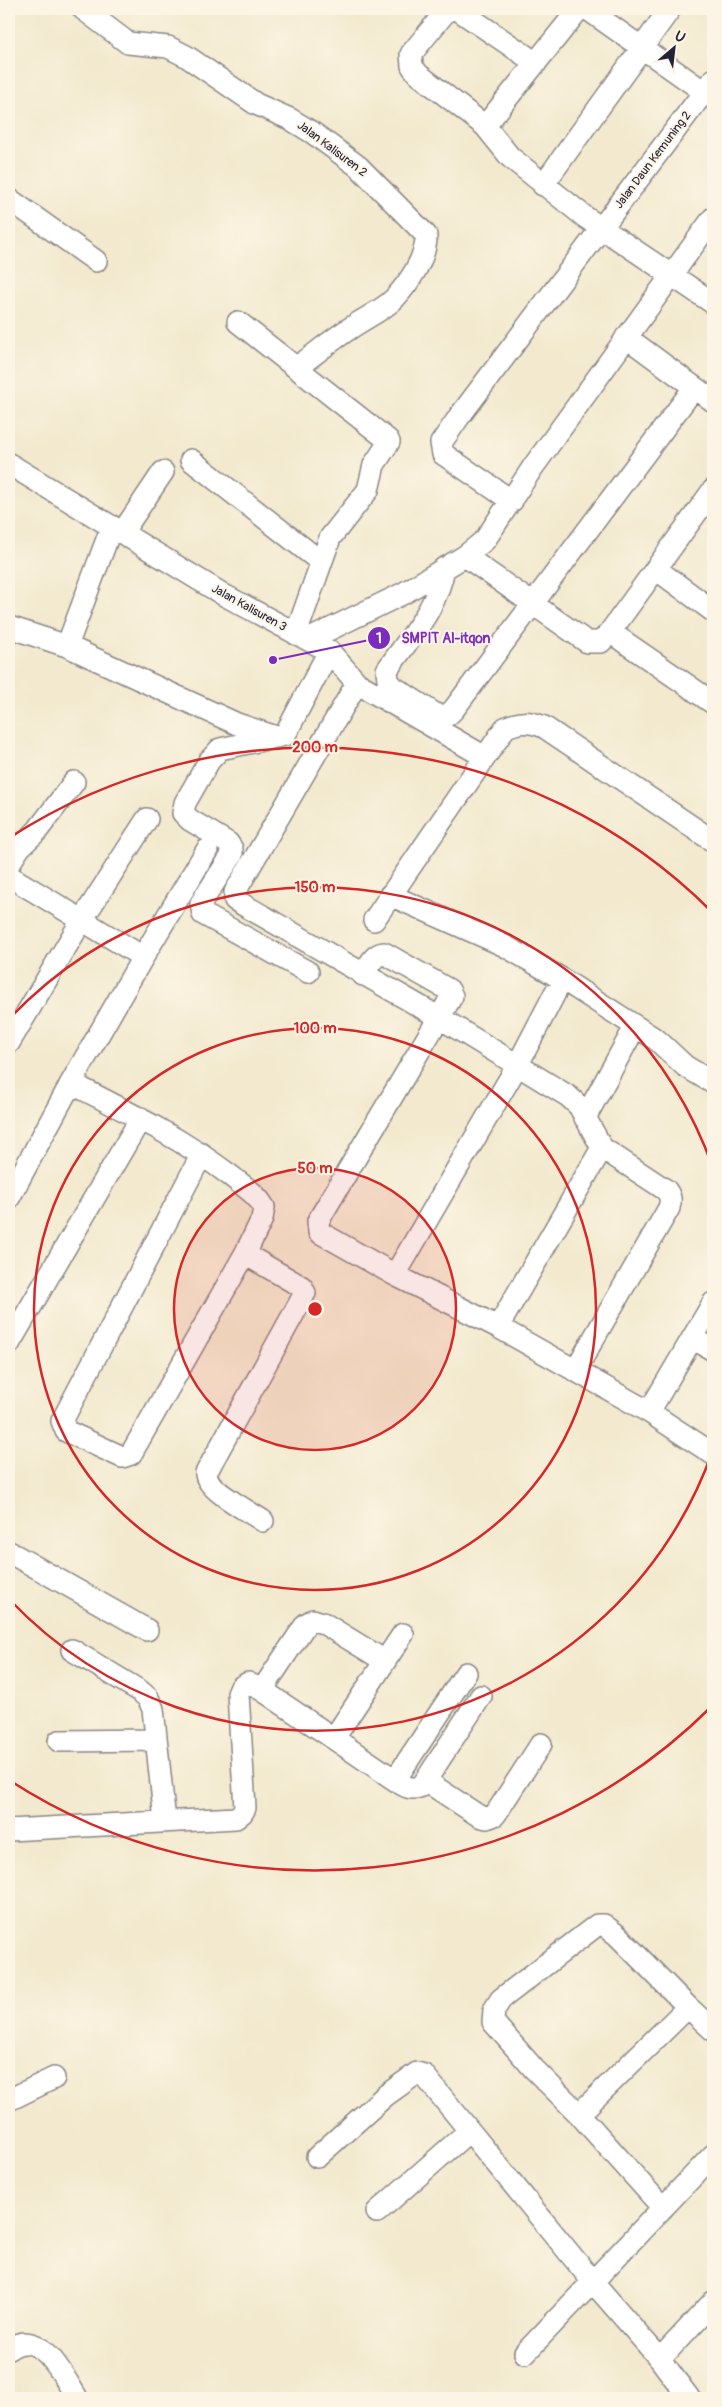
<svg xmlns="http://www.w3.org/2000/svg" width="722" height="2407" font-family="Pangolin,sans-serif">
	<rect width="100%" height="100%" fill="#fcf5e5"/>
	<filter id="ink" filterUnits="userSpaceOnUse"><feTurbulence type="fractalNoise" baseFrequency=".02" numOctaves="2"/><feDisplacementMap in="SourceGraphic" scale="10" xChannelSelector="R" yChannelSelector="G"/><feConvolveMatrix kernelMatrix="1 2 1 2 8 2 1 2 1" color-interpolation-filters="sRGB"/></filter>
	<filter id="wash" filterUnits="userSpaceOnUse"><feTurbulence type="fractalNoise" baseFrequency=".0096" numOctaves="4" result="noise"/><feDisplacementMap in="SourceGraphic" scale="20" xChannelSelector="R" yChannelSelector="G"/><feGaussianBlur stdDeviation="1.12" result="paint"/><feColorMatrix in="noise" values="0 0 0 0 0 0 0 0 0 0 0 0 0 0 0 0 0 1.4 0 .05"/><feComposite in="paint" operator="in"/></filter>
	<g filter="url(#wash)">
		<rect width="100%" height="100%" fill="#f2e9ce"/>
	</g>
	<g filter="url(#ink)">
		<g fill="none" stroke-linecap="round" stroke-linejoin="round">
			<g stroke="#8a8684" stroke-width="24">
				<path id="street" d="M83 9 128 43 168 47 186 56 256 104 290 119 313 133 359 167 426 235C427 257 409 283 394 299 383 310 365 318 352 327 333 339 315 354 296 368
					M448 9 411 54 412 66 418 74 485 126 510 157 585 217 713 303
					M457 9 536 63
					M587 9 713 98
					M485 126 579 9
					M543 185 670 9
					M9 199 96 261
					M238 322 388 440 389 442 374 465 368 490 330 538 296 634
					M626 337 713 401
					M191 460 321 562
					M9 464 224 595 329 651 357 683 485 757
					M512 501 443 454 441 443 459 417 713 80
					M122 533 163 472
					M465 556 587 642H601L610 632 713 703
					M444 568C437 609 410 637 387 670L388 680 392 686 440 717 448 715 454 709 694 388
					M656 569 713 611
					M9 627 67 646 237 724 273 736
					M610 632 713 490
					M308 640 404 593 465 556 485 540 533 467 713 218
					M67 646 112 526
					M357 683 235 892V900L440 1018 568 1096 579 1106 602 1148 666 1190C671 1197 671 1200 669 1208L576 1369
					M9 864 20 847 37 831 74 782
					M9 876 143 957 71 1083C126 1111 181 1138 231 1176 243 1186 256 1193 264 1207L262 1219 245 1254 302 1287 305 1293 206 1473C205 1489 250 1512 263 1521
					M390 895 505 946 562 979 657 1040 685 1066 713 1083
					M374 920 505 728C519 721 529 721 544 727L713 841
					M143 957 207 850
					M308 972 203 914 201 903 232 855V849L228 843 190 820 183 813 185 803 209 761 220 749 285 735 329 651
					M363 975C369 966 373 954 384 953L449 990 452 996 318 1221 319 1232 395 1275 498 1327
					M9 1043 82 920 147 819
					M585 1118 630 1036
					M602 1148 498 1327 649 1412 713 1454
					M202 1154 62 1421 66 1431 122 1457 131 1454 245 1254
					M9 1198 71 1083
					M395 1275 517 1066 555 993
					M694 1339 713 1350
					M9 1344 141 1118
					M649 1412 713 1303
					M9 1552 147 1630
					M72 1650 140 1691 148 1698 153 1709 165 1821
					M262 1690 306 1624 313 1620 323 1623 385 1661
					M334 1738 403 1634
					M59 1741 156 1740
					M395 1780C404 1786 411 1791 422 1786L481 1696
					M426 1781 479 1816 487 1818 495 1815 541 1744
					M9 1830 236 1818 242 1813 245 1808 238 1694 241 1687 248 1683 262 1690 395 1780 466 1673
					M9 2100 54 2078
					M579 2114 688 2007
					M317 2157 385 2096 417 2073 424 2075 593 2282 660 2359 689 2398
					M663 2208 579 2114 534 2069 493 2022 494 2010 501 1999 597 1925H604L617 1935 688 2007 713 2030
					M377 2212 469 2131
					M9 2349C41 2326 63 2376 77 2398
					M525 2353 713 2155
					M660 2359 713 2302"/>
			</g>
			<use href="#street" stroke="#fff" stroke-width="21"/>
		</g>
	</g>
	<circle cx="315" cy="1309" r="141" fill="#d62828" fill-opacity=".12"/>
	<g fill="none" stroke="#d62828" stroke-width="2.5">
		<circle cx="315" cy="1309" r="141"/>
		<circle cx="315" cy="1309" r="281"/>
		<path d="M713 1450A422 422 0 0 1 9 1599M9 1019A422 422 0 0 1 713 1168"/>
		<path d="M712 1706A562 562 0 0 1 9 1780M9 838A562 562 0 0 1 712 912"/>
	</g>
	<g text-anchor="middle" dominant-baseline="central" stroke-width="4" stroke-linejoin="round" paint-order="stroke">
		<g font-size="12" fill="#22223b" stroke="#fcf5e5">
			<text transform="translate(332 149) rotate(37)">Jalan Kalisuren 2</text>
			<text transform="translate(653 160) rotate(-53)">Jalan Daun Kemuning 2</text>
			<text transform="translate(249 608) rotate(29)">Jalan Kalisuren 3</text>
		</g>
	</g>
	<circle cx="315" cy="1309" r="8" fill="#d62828" stroke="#fcf5e5" stroke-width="2.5"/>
	<g font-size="15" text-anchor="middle" font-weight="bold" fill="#d62828" stroke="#fcf5e5" stroke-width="4" stroke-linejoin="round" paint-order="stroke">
		<text x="315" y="752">200 m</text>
		<text x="315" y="892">150 m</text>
		<text x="315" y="1033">100 m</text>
		<text x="315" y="1173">50 m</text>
	</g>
	<path fill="none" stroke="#7b2cbf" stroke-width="2" d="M273 660L379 638"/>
	<g fill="#7b2cbf" stroke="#fcf5e5" stroke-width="2">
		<circle cx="273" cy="660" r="5"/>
		<circle cx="379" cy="638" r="12"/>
	</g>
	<g font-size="15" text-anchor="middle" font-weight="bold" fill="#fff">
		<text x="379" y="643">1</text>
	</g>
	<g font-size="14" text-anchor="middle" font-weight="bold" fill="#7b2cbf" stroke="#fcf5e5" stroke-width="4" stroke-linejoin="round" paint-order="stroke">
		<text x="446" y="643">SMPIT Al-itqon</text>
	</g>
	<rect width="722" height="2407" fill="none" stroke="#fcf5e5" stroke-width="30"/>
	<g transform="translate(674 48) rotate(28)" stroke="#fcf5e5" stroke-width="4" paint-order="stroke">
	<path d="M0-4L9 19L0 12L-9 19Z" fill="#22223b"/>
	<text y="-8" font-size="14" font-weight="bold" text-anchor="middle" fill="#22223b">U</text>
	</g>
</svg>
